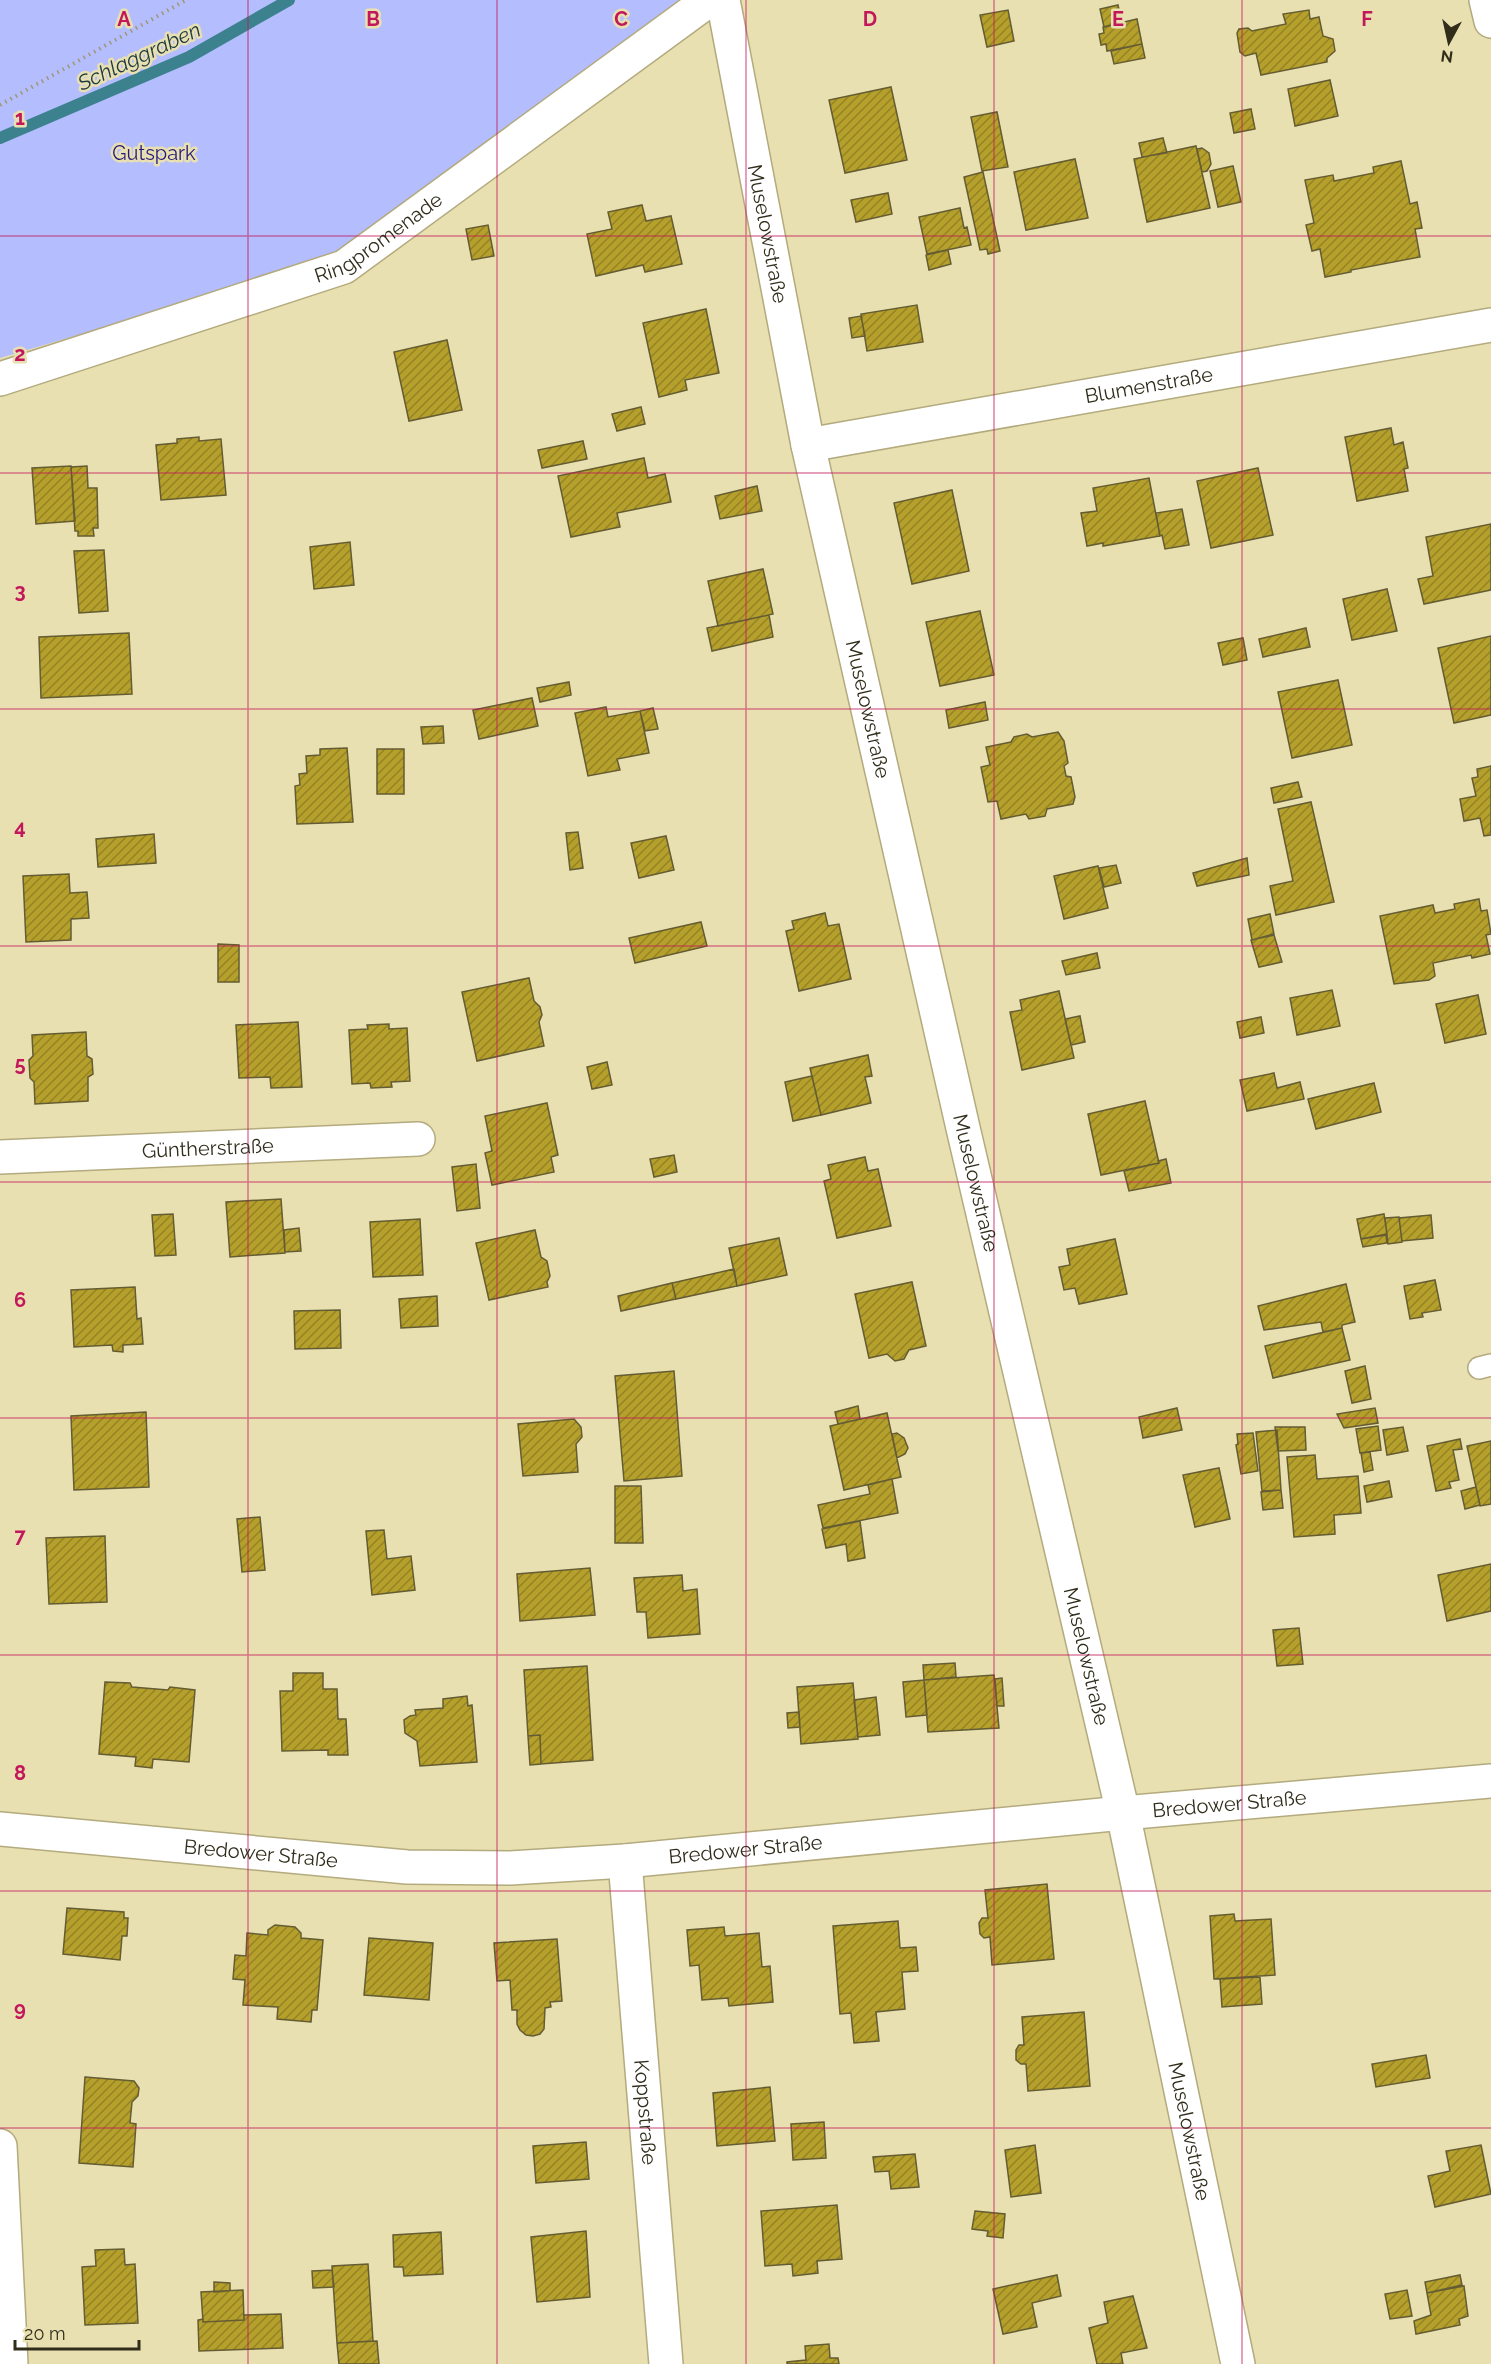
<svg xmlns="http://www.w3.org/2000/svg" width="1491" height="2364" font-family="Raleway,sans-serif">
	<defs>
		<pattern id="building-hatch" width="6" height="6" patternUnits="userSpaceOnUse" patternTransform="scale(1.5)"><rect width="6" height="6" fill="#b6a02c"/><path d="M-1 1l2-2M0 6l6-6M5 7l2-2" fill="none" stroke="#948325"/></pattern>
	</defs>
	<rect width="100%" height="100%" fill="#e9e0b1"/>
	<path fill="#b4bdfe" d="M0 0H682L341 257 0 358Z"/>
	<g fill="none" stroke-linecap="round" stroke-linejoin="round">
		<path stroke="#3c818e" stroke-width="12" d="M0 138 189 57 289 0"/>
	</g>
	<path fill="url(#building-hatch)" stroke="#645c32" stroke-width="1.5" d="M1118 5 1122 23 1104 27 1100 9Z
		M1008 10 1014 41 987 47 980 15Z
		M1309 10 1310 19 1319 17 1323 36 1333 39 1335 51 1327 58V62L1261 75 1256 53 1245 56 1240 52 1237 33 1239 29 1248 28 1252 31 1286 24 1283 14Z
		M1137 19 1142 44 1107 51 1106 44 1101 45 1099 34 1104 33 1103 27Z
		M1142 44 1145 58 1114 64 1111 51Z
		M1330 80 1338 116 1295 126 1288 89Z
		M891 87 907 160 845 173 829 100Z
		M1251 109 1255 129 1234 133 1230 113Z
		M997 112 1008 167 982 171 971 117Z
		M1163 138 1167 153 1142 157 1139 143Z
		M1196 146 1210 208 1147 222 1134 159Z
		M1202 148 1209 153 1211 164 1207 171 1202 172 1197 149Z
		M1075 159 1088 218 1026 230 1014 172Z
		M1401 161 1410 204 1417 202 1422 228 1415 229 1420 257 1351 270V272L1325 277 1320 249 1312 251 1306 225 1314 223 1305 180 1333 175 1334 181 1374 173 1373 167Z
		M1233 166 1241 202 1218 207 1210 171Z
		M983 172 1000 251 988 254 987 249 980 250 964 177Z
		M888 193 892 214 856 222 851 200Z
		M642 205 646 221 671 216 682 264 645 272 643 265 596 276 587 234 612 229 608 212Z
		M960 208 964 228 967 227 971 245 927 254 919 217Z
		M488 225 494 256 472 260 466 229Z
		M948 250 951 264 929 270 926 255Z
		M917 305 923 342 867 351 861 314Z
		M706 309 719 373 685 380 687 390 659 397 643 323Z
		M861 316 865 336 852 338 849 318Z
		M447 340 462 410 409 421 394 352Z
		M641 407 645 424 617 431 612 414Z
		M1391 428 1394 445 1403 442 1408 468 1404 469 1408 491 1357 501 1345 437Z
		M199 437V441L221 439 226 495 161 500 156 445 177 443V439Z
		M583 441 587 459 542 468 538 450Z
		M644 458 648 478 665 474 671 502 617 513 620 527 571 537 558 476Z
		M71 466 75 521 36 524 32 468Z
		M87 466 88 488H97L98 528H93L94 536H78V531H75L71 467Z
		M1258 468 1273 535 1211 548 1197 481Z
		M1149 478 1160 536 1103 546V543L1087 546 1081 513 1097 511 1093 488Z
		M757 486 762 511 720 519 715 496Z
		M952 490 969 571 912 584 894 503Z
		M1182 509 1189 545 1165 549 1162 535 1160 536 1156 513Z
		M1491 524V590L1424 604 1418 579 1433 576 1426 537Z
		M350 542 354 585 314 589 310 547Z
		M104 550 108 611 79 613 74 551Z
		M763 569 773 614 718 626 708 581Z
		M1387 589 1397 631 1352 640 1343 599Z
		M980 611 994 675 940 686 926 622Z
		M769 615 773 637 712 651 707 628Z
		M1306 628 1310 647 1263 657 1259 639Z
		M129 633 132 694 41 698 39 637Z
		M1491 636V715L1454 723 1438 648Z
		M1243 638 1247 660 1223 665 1218 643Z
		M1338 680 1352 745 1292 758 1278 692Z
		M569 682 571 695 540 702 537 688Z
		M532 698 538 726 479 739 473 710Z
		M985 702 988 720 949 728 946 710Z
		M606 707 608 717 640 711 649 753 617 759 620 770 588 776 575 713Z
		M653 708 658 729 645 731 640 711Z
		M443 726 444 743 423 744 421 727Z
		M1058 732 1064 741 1068 763 1064 766 1066 776 1071 777 1075 797 1073 804 1047 809 1045 816 1029 819 1026 814 1001 819 997 801 988 802 981 767 990 765 986 747 1011 742 1014 737 1027 734 1032 737Z
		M347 748 353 822 297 824 295 786 300 785 299 774 307 773 306 756 320 755V749Z
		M377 749H404V794H377Z
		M1491 766V835L1484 836 1480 818 1464 821 1460 799 1476 796 1472 778 1478 777 1477 769Z
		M1298 782 1302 797 1274 803 1271 788Z
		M1311 802 1334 902 1276 915 1270 886 1293 881 1278 809Z
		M578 832 583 868 570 870 566 833Z
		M154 834 156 863 98 867 96 839Z
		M666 836 674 870 639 878 631 843Z
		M1247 858 1249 875 1197 886 1193 873Z
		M1116 865 1121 883 1104 887 1099 868Z
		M1098 866 1108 908 1064 919 1054 876Z
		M69 874 70 893 87 892 89 918 71 919V940L26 942 23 876Z
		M1479 899 1481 911 1487 910 1491 934 1486 935 1490 954 1472 958 1471 955 1433 963 1435 976 1429 980 1394 984 1380 916 1433 905 1435 913 1455 909 1454 904Z
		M825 913 828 926 839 924 851 979 799 991 786 931 794 929 792 921Z
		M1270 914 1274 934 1252 940 1248 919Z
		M701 922 707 946 635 963 629 938Z
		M1274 935 1282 962 1259 967 1251 940Z
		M218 944 239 945V982H218Z
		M1097 953 1100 968 1066 975 1062 961Z
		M529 978 534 1001 540 1007 542 1015 539 1022 544 1046 477 1061 462 992Z
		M1332 990 1340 1026 1297 1035 1290 998Z
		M1059 991 1074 1058 1022 1070 1010 1012 1022 1010 1020 1000Z
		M1478 995 1486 1034 1445 1043 1436 1004Z
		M1080 1016 1085 1042 1071 1045 1065 1019Z
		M1261 1017 1264 1033 1240 1038 1237 1022Z
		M298 1022 302 1087 271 1088 270 1077 239 1078 236 1025Z
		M389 1024V1029L407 1028 410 1081 391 1082 392 1087 371 1088 370 1083 352 1084 349 1030 368 1029 367 1025Z
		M86 1032 87 1056 92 1059 93 1074 88 1077V1101L35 1104 34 1082 30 1078 29 1060 33 1056 32 1035Z
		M868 1055 872 1076 865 1077 871 1103 821 1115 810 1068Z
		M607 1062 612 1085 592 1089 587 1067Z
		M1274 1073 1277 1088 1300 1082 1304 1099 1247 1111 1240 1080Z
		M812 1076 821 1115 793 1121 785 1082Z
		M1374 1083 1381 1112 1316 1129 1308 1099Z
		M1145 1101 1159 1163 1101 1175 1088 1114Z
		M547 1103 558 1155 551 1157 554 1172 492 1185 485 1153 492 1151 485 1116Z
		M674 1155 677 1172 654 1177 650 1159Z
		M865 1157 868 1171 878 1169 891 1226 837 1238 824 1181 831 1179 828 1165Z
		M1166 1159 1171 1183 1129 1191 1124 1171 1159 1163 1158 1161Z
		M476 1164 480 1208 457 1211 452 1167Z
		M281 1199 285 1253 230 1257 226 1202Z
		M173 1214 176 1255 155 1256 152 1215Z
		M1384 1214 1387 1234 1361 1239 1357 1219Z
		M1431 1215 1433 1238 1402 1241 1399 1218Z
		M1399 1217 1402 1242 1388 1244 1385 1218Z
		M420 1219 423 1275 373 1277 370 1222Z
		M299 1228 301 1251 285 1252 284 1230Z
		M535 1230 541 1257 547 1261 550 1276 547 1282 548 1287 489 1300 476 1243Z
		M1386 1235 1387 1243 1363 1247 1361 1239Z
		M779 1238 787 1275 737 1286 729 1248Z
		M1115 1239 1127 1294 1079 1304 1075 1288 1064 1290 1059 1267 1070 1265 1067 1249Z
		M734 1269 737 1286 676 1299 672 1283Z
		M1435 1280 1441 1310 1422 1313 1423 1317 1410 1319 1404 1286Z
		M912 1282 926 1346 909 1350 904 1359 895 1361 887 1354 869 1358 855 1294Z
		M672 1283 676 1299 621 1311 618 1296Z
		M1346 1284 1355 1322 1342 1325V1328L1323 1332 1321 1322 1264 1330 1258 1306Z
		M135 1287 137 1319 141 1318 143 1344 123 1345V1352L113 1351 112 1345 74 1347 71 1290Z
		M437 1296 438 1326 401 1328 399 1299Z
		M340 1310 341 1348 295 1349 294 1311Z
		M1342 1328 1350 1360 1273 1378 1265 1346Z
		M1365 1366 1371 1399 1352 1403 1345 1371Z
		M674 1371 682 1476 624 1481 615 1376Z
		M858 1406 860 1419 838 1424 835 1412Z
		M1177 1408 1182 1430 1143 1438 1139 1417Z
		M1375 1408 1378 1423 1344 1428 1337 1414Z
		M146 1412 149 1487 74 1490 71 1416Z
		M887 1413 901 1477 844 1490 830 1426Z
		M574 1419 581 1427 582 1437 576 1444 578 1472 523 1476 518 1424Z
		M1378 1426 1381 1450 1360 1453 1356 1429Z
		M1275 1427H1305L1306 1450 1278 1451Z
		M1403 1427 1408 1451 1387 1455 1383 1430Z
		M1277 1430 1281 1490 1262 1491 1256 1432Z
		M897 1433 904 1438 908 1448 905 1454 897 1458 892 1434Z
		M1253 1433 1258 1471 1241 1474 1236 1445 1238 1444 1237 1434Z
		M1460 1439 1462 1449 1453 1450 1459 1480 1449 1482 1451 1488 1436 1491 1427 1446Z
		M1491 1441V1504L1480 1506 1467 1446Z
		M1370 1452 1373 1470 1364 1472 1361 1453Z
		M1315 1455 1317 1479 1358 1476 1361 1513 1334 1515 1335 1534 1294 1537 1287 1457Z
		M1219 1468 1230 1519 1195 1527 1183 1475Z
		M892 1479 898 1513 823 1528 818 1505 870 1494 868 1485Z
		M1389 1481 1392 1497 1367 1502 1364 1486Z
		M615 1486H641L643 1543H615Z
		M1476 1487 1480 1505 1465 1509 1461 1491Z
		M1281 1490 1283 1508 1263 1510 1261 1492Z
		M260 1517 265 1570 242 1572 237 1519Z
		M860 1521 865 1558 848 1561 846 1544 826 1548 822 1529Z
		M384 1530 387 1559 411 1556 415 1590 372 1595 366 1531Z
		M105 1536 107 1602 49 1604 46 1538Z
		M1491 1564V1611L1447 1621 1438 1575Z
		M590 1568 595 1615 520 1621 517 1574Z
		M682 1575 683 1591 697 1589 700 1634 648 1638 646 1612H637L634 1578Z
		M1299 1628 1303 1664 1277 1666 1273 1630Z
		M955 1663 956 1677 924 1680 923 1665Z
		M587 1666 593 1760 541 1764 540 1735 528 1736 524 1670Z
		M293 1673H323V1689H337L338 1719H346L348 1755H328V1750L282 1751 280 1691H293Z
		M994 1675 999 1728 928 1732 924 1680Z
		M1002 1678 1004 1706H997L995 1679Z
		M924 1680 927 1715 906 1717 903 1682Z
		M105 1682 130 1683 132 1687 168 1690 170 1687 195 1690 189 1762 153 1759 152 1768 135 1766 136 1757 99 1754Z
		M853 1683 858 1739 801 1744 797 1687Z
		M467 1696 468 1706 472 1705 477 1762 420 1766 417 1741 405 1733 404 1720 410 1716 416 1715 415 1710 443 1708V1699Z
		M876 1697 880 1735 858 1737 854 1700Z
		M799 1712 800 1727 788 1728 787 1713Z
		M540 1735 541 1764 530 1765 528 1736Z
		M1047 1884 1054 1959 992 1965 990 1937 984 1938 980 1934 979 1923 982 1918H988L985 1890Z
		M67 1908 124 1912V1918H128L127 1936H122L120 1960 63 1954Z
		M1234 1914 1235 1921 1271 1919 1275 1975 1214 1979 1210 1916Z
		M898 1921 900 1948 916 1947 918 1971 902 1972 905 2009 876 2012 879 2041 854 2043 851 2013 840 2014 833 1926Z
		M275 1925 295 1927 301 1933V1938L323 1940 317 2010H312L311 2022 277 2019 278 2007 243 2005 245 1980 233 1979 235 1955 246 1956 247 1933 268 1935V1930Z
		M724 1927 725 1936 759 1933 762 1967 770 1966 773 2002 729 2006 728 1998 702 2000 699 1965 690 1966 687 1930Z
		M369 1938 433 1943 429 2000 364 1995Z
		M557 1939 562 2001 550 2002 551 2007 545 2008 544 2029 540 2034 533 2036 526 2035 520 2030 517 2024V2010H512L510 1980 497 1981 494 1943Z
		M1260 1977 1262 2004 1222 2007 1220 1979Z
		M1084 2012 1090 2086 1028 2091 1026 2064H1021L1016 2060V2050L1019 2045H1024L1022 2017Z
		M1426 2055 1430 2078 1376 2087 1372 2064Z
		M85 2077 134 2081 139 2088 138 2096 132 2102 130 2123 136 2124 133 2167 79 2163Z
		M770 2087 775 2141 717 2146 713 2093Z
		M824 2122 826 2158 793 2160 791 2124Z
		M586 2142 589 2179 536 2183 533 2146Z
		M1035 2145 1041 2193 1011 2197 1005 2150Z
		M1481 2145 1491 2194 1435 2207 1428 2176 1450 2171 1446 2151Z
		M915 2154 919 2187 891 2189 889 2171 875 2172 873 2157Z
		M837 2205 842 2259 817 2261 818 2273 793 2276 792 2264 765 2266 761 2211Z
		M975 2211 1005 2214 1003 2238 987 2236 988 2231 972 2229Z
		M586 2231 590 2297 537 2302 531 2237Z
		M441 2232 443 2274 404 2276 403 2267H394L393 2235Z
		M124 2249 125 2265 135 2264 138 2323 85 2325 82 2267 96 2266 95 2250Z
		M368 2264 373 2341 337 2343 332 2266Z
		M332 2270 334 2287 313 2288 312 2271Z
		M1057 2275 1061 2296 1032 2303 1037 2327 1003 2334 993 2289Z
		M1460 2275 1462 2285 1427 2293 1425 2282Z
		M214 2282 230 2283V2291L214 2292Z
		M1464 2286 1468 2316 1459 2319 1460 2325 1416 2334 1414 2321 1431 2315 1427 2293Z
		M243 2290 244 2320 203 2322 201 2292Z
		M1407 2290 1412 2316 1390 2319 1385 2294Z
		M1133 2296 1147 2348 1121 2353 1123 2364H1097L1089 2328 1108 2323 1104 2302Z
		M281 2314 283 2348 199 2351 198 2320 203 2319V2322L244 2320V2315Z
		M377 2341 379 2364H339L337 2343Z
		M829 2344 830 2358H838L839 2364H787V2362L806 2360 805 2346Z"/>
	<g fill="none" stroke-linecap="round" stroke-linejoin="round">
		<g stroke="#b3aa7e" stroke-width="24">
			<path id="service" d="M1479 1368 1491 1365"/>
		</g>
		<g stroke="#b3aa7e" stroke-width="36">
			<g id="minor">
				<path id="s1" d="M723 0 808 445 963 1128 1123 1813 1238 2364"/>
				<path d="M1486 0 1491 21"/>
				<path id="s2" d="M0 379 344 267 709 0"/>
				<path id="s3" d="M808 445 1491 325"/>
				<path id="s4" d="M0 1157 418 1139"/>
				<path id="s5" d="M0 1829 407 1867 510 1868 625 1861 1123 1813 1491 1781"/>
				<path id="s6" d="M625 1861 666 2364"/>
				<path d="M0 2146 11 2364"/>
			</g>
		</g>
		<path stroke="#9e9874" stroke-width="4" stroke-dasharray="1.5 4.5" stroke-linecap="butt" d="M0 105 186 0"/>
		<use href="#service" stroke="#fff" stroke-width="21"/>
		<use href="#minor" stroke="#fff" stroke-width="33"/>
	</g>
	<path fill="none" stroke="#c2185b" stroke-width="1.5" stroke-opacity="0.55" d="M248 0V2364M497 0V2364M746 0V2364M994 0V2364M1242 0V2364M0 236H1491M0 473H1491M0 709H1491M0 946H1491M0 1182H1491M0 1418H1491M0 1655H1491M0 1891H1491M0 2128H1491"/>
	<g text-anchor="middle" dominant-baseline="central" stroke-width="5" stroke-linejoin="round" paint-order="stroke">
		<g font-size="20" fill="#25187b" stroke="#e9e0b1">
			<text x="154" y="153">Gutspark</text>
		</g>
		<g font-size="20" fill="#302d1b" stroke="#e9e0b1">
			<text stroke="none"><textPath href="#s1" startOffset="238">Muselowstraße</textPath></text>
			<text stroke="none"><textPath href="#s2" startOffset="406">Ringpromenade</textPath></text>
			<text stroke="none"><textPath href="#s3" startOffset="346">Blumenstraße</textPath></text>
			<text stroke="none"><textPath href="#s1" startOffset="724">Muselowstraße</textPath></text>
			<text stroke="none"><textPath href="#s4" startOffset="208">Güntherstraße</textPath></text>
			<text stroke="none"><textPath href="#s1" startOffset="1210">Muselowstraße</textPath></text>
			<text stroke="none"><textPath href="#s1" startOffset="1696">Muselowstraße</textPath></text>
			<text stroke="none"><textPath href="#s5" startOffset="1234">Bredower Straße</textPath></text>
			<text stroke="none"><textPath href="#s5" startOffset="748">Bredower Straße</textPath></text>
			<text stroke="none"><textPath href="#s5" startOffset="262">Bredower Straße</textPath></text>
			<text stroke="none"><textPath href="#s6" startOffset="252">Koppstraße</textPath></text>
			<text stroke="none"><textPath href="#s1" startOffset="2182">Muselowstraße</textPath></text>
		</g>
		<g font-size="21" font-style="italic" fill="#1d3b43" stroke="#e9e0b1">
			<text transform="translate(139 56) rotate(-25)">Schlaggraben</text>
		</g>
	</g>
	<g font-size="20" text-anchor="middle" font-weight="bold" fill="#c2185b" stroke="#e9e0b1" stroke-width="5" stroke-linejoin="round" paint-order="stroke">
		<text x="124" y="26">A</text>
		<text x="373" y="26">B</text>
		<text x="621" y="26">C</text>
		<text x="870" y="26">D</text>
		<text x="1118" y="26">E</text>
		<text x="1367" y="26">F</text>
		<text x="20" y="125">1</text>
		<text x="20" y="361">2</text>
		<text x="20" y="598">3</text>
		<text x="20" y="834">4</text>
		<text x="20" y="1071">5</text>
		<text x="20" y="1307">6</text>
		<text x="20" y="1543">7</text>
		<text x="20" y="1780">8</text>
		<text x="20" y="2016">9</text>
	</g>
	<g transform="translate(1449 42) rotate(188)" stroke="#e9e0b1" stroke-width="4.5" paint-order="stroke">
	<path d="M0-4.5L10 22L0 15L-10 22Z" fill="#302d1b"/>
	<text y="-9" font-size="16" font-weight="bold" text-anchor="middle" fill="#302d1b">N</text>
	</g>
	<path d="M15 2340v9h124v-9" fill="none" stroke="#302d1b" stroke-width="3"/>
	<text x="24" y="2340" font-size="18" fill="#302d1b" stroke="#e9e0b1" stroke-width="4.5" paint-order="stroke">20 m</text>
</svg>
